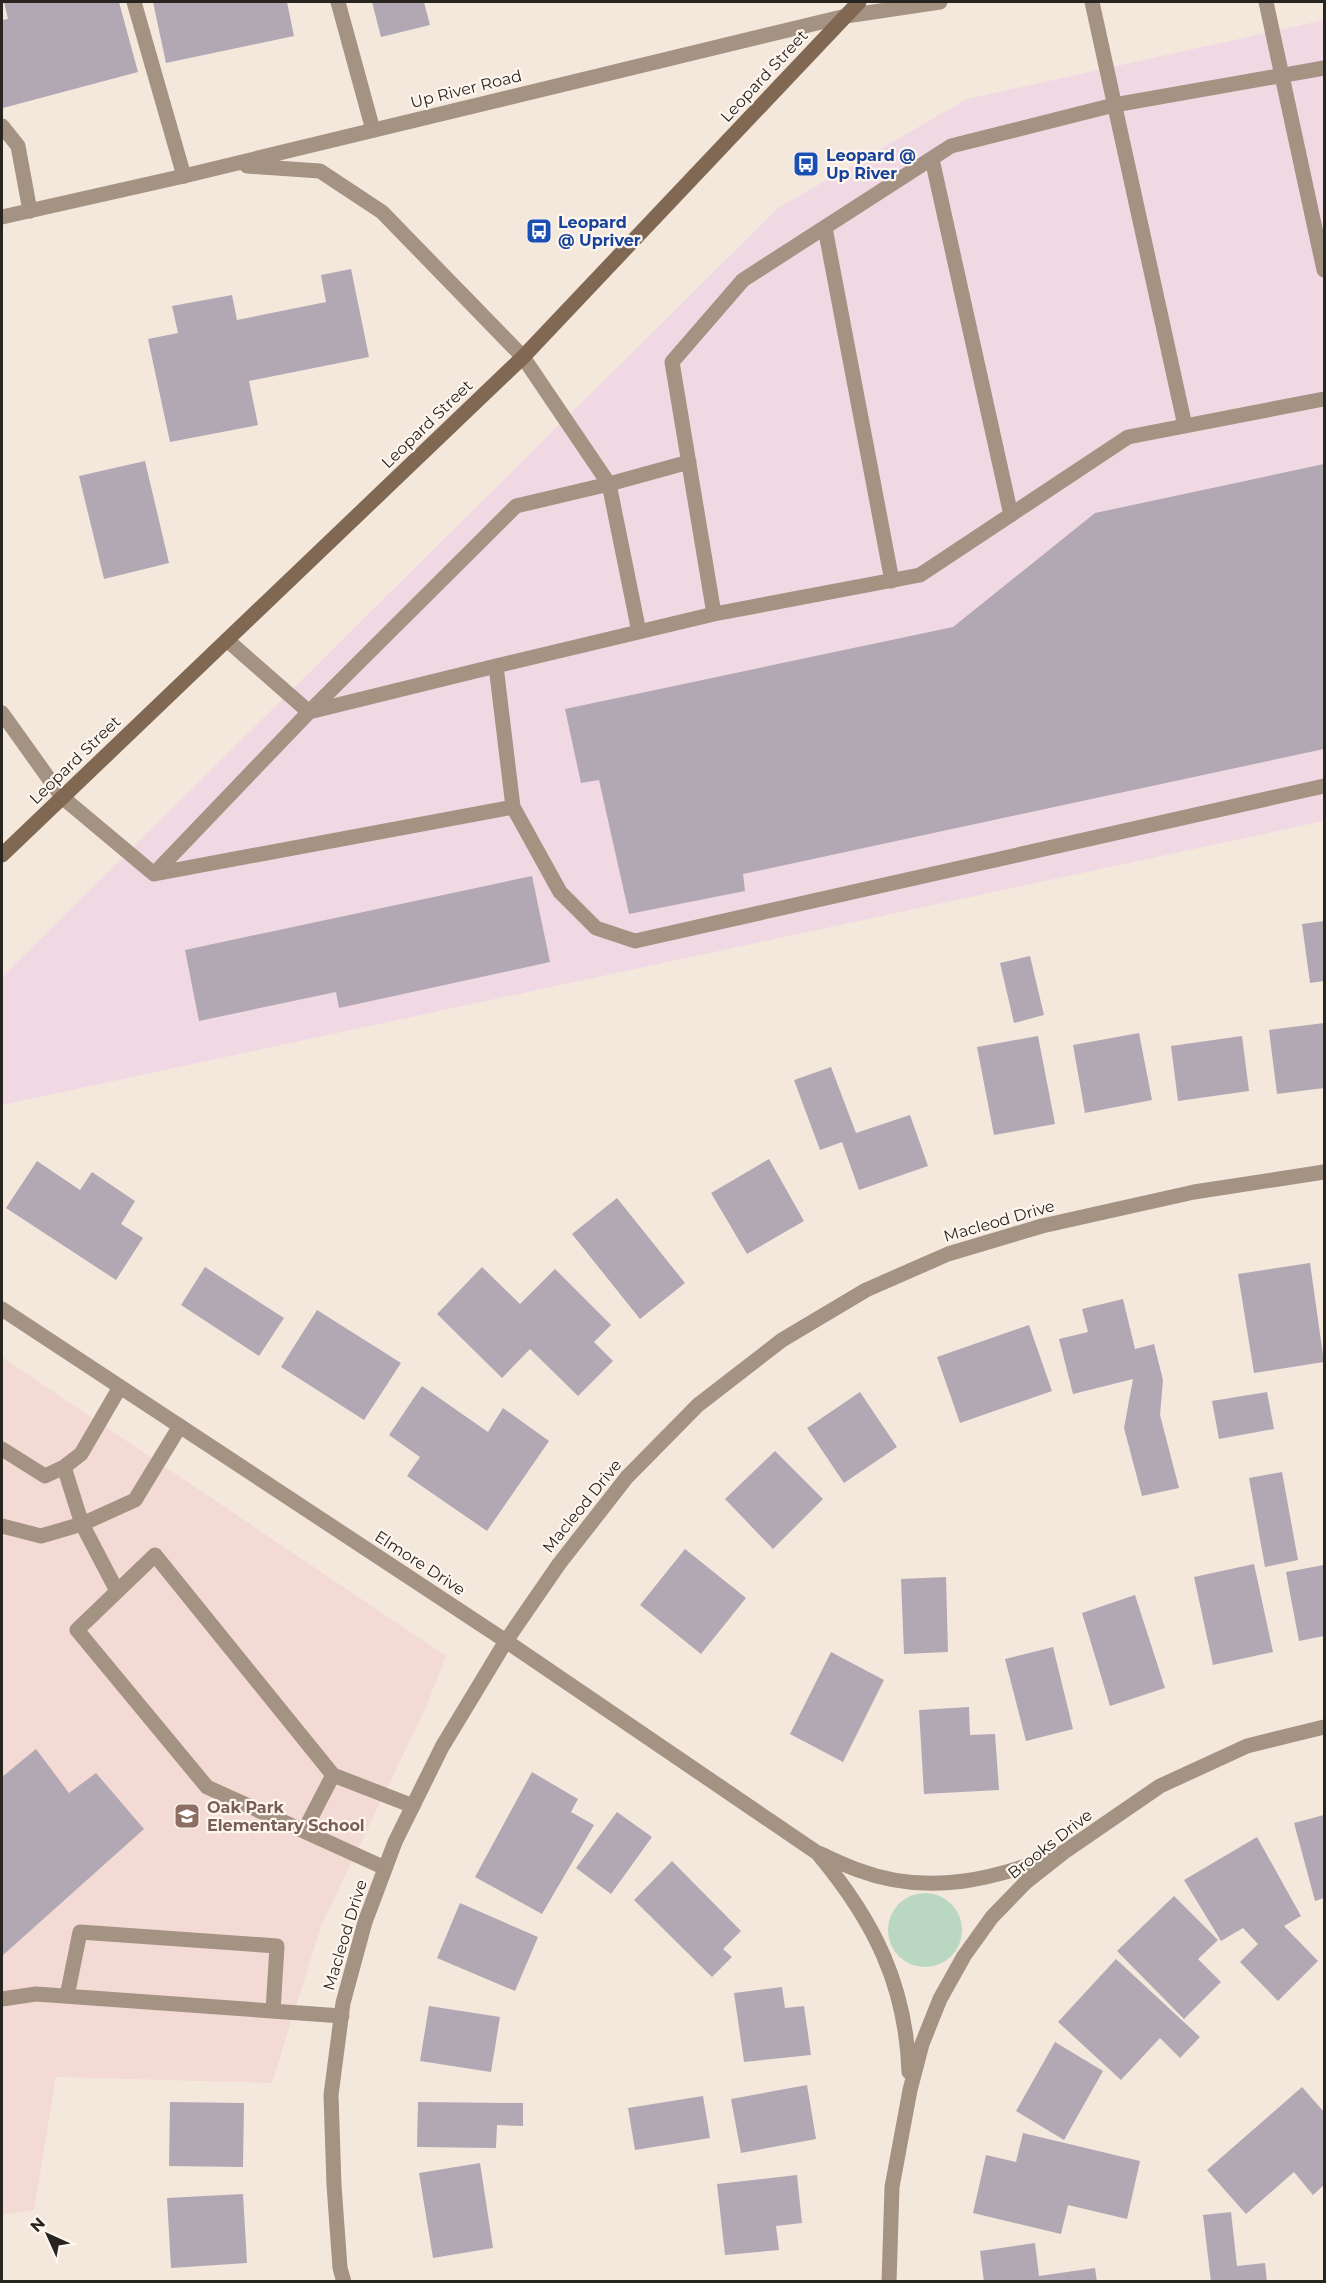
<svg xmlns="http://www.w3.org/2000/svg" width="1326" height="2283" font-family="Montserrat,sans-serif">
	<rect width="100%" height="100%" fill="#f4e8dd"/>
	<path fill="#f1d9e4" d="M1324 20V821L2 1105V977L778 208 967 99Z"/>
	<path fill="#f4dad4" d="M2 1357 446 1656 426 1707 321 1926 272 2083 56 2077 34 2210 2 2215Z"/>
	<path fill="#bad7c1" d="M888 1930a37 37 0 1 1 74 0a37 37 0 1 1-74 0Z"/>
	<path fill="#b2a8b4" d="M4 2H119L138 72 3 108 2 20 8 19Z
		M153 2H287L294 36 166 63Z
		M372 2H424L430 25 381 37Z
		M351 269 369 357 249 381 258 425 170 442 148 339 178 333 172 306 232 295 237 320 326 302 321 275Z
		M145 461 169 563 104 579 79 476Z
		M1324 464V749L743 874 745 891 629 914 599 780 581 783 565 709 953 627 1095 513Z
		M532 876 550 962 339 1008 336 992 199 1021 185 950Z
		M1324 921V981L1310 983 1302 924Z
		M1030 956 1044 1015 1014 1023 1000 963Z
		M1324 1023V1088L1277 1094 1269 1030Z
		M1139 1033 1152 1100 1085 1113 1073 1045Z
		M1038 1036 1055 1124 994 1135 977 1047Z
		M1242 1036 1249 1091 1178 1101 1171 1046Z
		M831 1067 856 1133 910 1115 928 1166 859 1190 842 1142 820 1150 794 1080Z
		M769 1159 804 1221 747 1254 711 1193Z
		M37 1161 80 1190 92 1172 135 1201 121 1224 143 1238 116 1280 6 1208Z
		M617 1198 685 1283 640 1319 572 1234Z
		M1310 1263 1324 1362 1254 1373 1238 1274Z
		M205 1267 284 1318 259 1356 181 1305Z
		M482 1267 520 1304 555 1269 611 1325 594 1342 613 1361 578 1396 530 1349 502 1378 437 1314Z
		M1123 1299 1135 1349 1154 1344 1163 1380 1160 1415 1179 1488 1142 1496 1124 1428 1133 1379 1073 1394 1059 1339 1088 1332 1082 1309Z
		M317 1310 401 1363 364 1420 281 1367Z
		M1029 1325 1052 1391 960 1423 937 1357Z
		M422 1386 488 1432 503 1408 549 1441 487 1531 407 1476 420 1457 389 1435Z
		M860 1392 897 1447 844 1483 807 1428Z
		M1267 1392 1274 1429 1219 1439 1212 1401Z
		M775 1451 823 1499 773 1549 725 1499Z
		M1282 1472 1298 1560 1265 1567 1249 1478Z
		M685 1549 746 1598 701 1654 640 1605Z
		M1254 1564 1273 1652 1213 1665 1194 1577Z
		M1324 1565V1636L1299 1641 1286 1572Z
		M946 1577 948 1652 904 1654 901 1579Z
		M1135 1595 1165 1688 1110 1706 1082 1613Z
		M1053 1647 1073 1729 1026 1741 1005 1659Z
		M831 1652 884 1680 843 1762 790 1734Z
		M969 1707 970 1735 995 1734 999 1790 924 1794 919 1710Z
		M36 1749 69 1793 96 1773 144 1829 2 1956V1777Z
		M532 1772 578 1799 571 1812 594 1825 542 1914 475 1877Z
		M617 1812 652 1837 611 1894 576 1868Z
		M1324 1815V1898L1315 1901 1294 1823Z
		M1257 1837 1301 1916 1284 1926 1318 1961 1278 2001 1240 1962 1258 1944 1243 1928 1221 1941 1184 1880Z
		M672 1861 741 1931 723 1949 732 1957 712 1977 634 1900Z
		M1174 1896 1218 1940 1198 1959 1221 1982 1184 2019 1117 1951Z
		M460 1903 538 1937 515 1991 437 1958Z
		M1116 1959 1200 2037 1180 2058 1160 2038 1121 2080 1058 2022Z
		M782 1987 785 2008 804 2006 811 2055 744 2062 734 1993Z
		M429 2006 500 2017 491 2072 420 2061Z
		M1055 2042 1103 2071 1064 2140 1016 2111Z
		M807 2085 816 2139 741 2153 731 2099Z
		M1302 2087 1324 2112V2185L1313 2195 1294 2172 1246 2214 1207 2170Z
		M703 2096 710 2138 635 2150 628 2108Z
		M170 2102 244 2103 243 2167 169 2166Z
		M418 2102 523 2103V2126L497 2125 496 2148 417 2147Z
		M1023 2133 1140 2161 1127 2219 1068 2205 1061 2234 973 2213 986 2155 1016 2162Z
		M480 2163 493 2248 433 2258 419 2173Z
		M797 2175 802 2223 776 2226 779 2250 725 2255 717 2184Z
		M243 2194 247 2263 171 2268 167 2198Z
		M1231 2212 1237 2266 1265 2263 1267 2282H1211L1203 2215Z
		M1035 2243 1039 2276 1095 2268 1097 2282H984L980 2251Z"/>
	<g fill="none" stroke-linecap="round" stroke-linejoin="round">
		<path stroke="#a49283" stroke-width="15" d="M134 2 184 176
			M338 2 373 130
			M1092 2 1185 426
			M1266 2 1324 270
			M2 126 18 146 30 211
			M932 159 1011 515
			M825 228 892 581
			M523 357 609 484 639 632
			M714 614 672 362 743 280 951 146 1114 105 1324 68
			M227 640 309 712 496 666
			M2 713 62 797 154 874 513 807 496 666 714 614 920 575 1128 437 1324 399
			M513 807 560 892 596 928 635 941 1324 786
			M154 874 309 712 516 506 609 484 689 462
			M2 1449 45 1476 64 1467 81 1454 120 1387
			M64 1467 82 1524 117 1591
			M2 1526 41 1536 82 1524 135 1500 180 1426
			M304 1831 333 1775
			M385 1868 207 1787 77 1630 155 1555 333 1775 413 1806
			M67 1996 80 1932 277 1946 273 2011
			M2 1999 36 1994 342 2016"/>
		<path stroke="#a49283" stroke-width="15" d="M2 1309 506 1641 816 1852C830 1858 844 1865 858 1870 929 1897 997 1879 1064 1852
			M819 1855C874 1921 906 1985 909 2072
			M344 2282 340 2268 334 2185 331 2095 343 2003 365 1922 395 1842 442 1747 506 1641 559 1564 627 1477 698 1405 782 1340 866 1290 948 1254 1042 1226 1194 1192 1324 1172
			M889 2282 892 2187 910 2090 922 2044 940 1999 964 1956 992 1917 1026 1882 1064 1852 1160 1786 1247 1746 1324 1727"/>
		<path stroke="#a49283" stroke-width="15" d="M247 166 320 171 382 212 523 357
			M2 217 184 176 846 16 940 2"/>
		<path stroke="#816852" stroke-width="15" d="M2 855 523 357 859 2"/>
	</g>
	<defs>
		<g id="bus-square" transform="scale(1.35)"><rect x="-9" y="-9" width="18" height="18" rx="4" fill="#1a4fb4" stroke="#fef6ef"/><path d="M-5-6H5V4H4V6H2V4H-2V6H-4V4H-5ZM-3.5-4V0h7V-4ZM-3.5 1.2v1.5H-2V1.2ZM2 1.2v1.5H3.5V1.2Z" fill="#fff"/></g>
		<g id="school-square" transform="scale(1.35)"><rect x="-9" y="-9" width="18" height="18" rx="4" fill="#8d6e63" stroke="#fef6ef"/><path d="M0-5L7-2L0 1L-7-2ZM-4 1L0 2.5L4 1V4Q0 6-4 4Z" fill="#fff"/></g>
	</defs>
	<g fill-rule="evenodd">
		<use href="#bus-square" x="806" y="164"/>
		<use href="#bus-square" x="539" y="231"/>
		<use href="#school-square" x="187" y="1816"/>
	</g>
	<g text-anchor="middle" dominant-baseline="central" stroke-width="4.5" stroke-linejoin="round" paint-order="stroke">
		<g font-size="16" fill="#282420" stroke="#fef6ef">
			<text transform="translate(764 76) rotate(-47)">Leopard Street</text>
			<text transform="translate(466 89) rotate(-14)">Up River Road</text>
			<text transform="translate(427 424) rotate(-44)">Leopard Street</text>
			<text transform="translate(75 760) rotate(-44)">Leopard Street</text>
			<text transform="translate(999 1221) rotate(-16)">Macleod Drive</text>
			<text transform="translate(582 1506) rotate(-51)">Macleod Drive</text>
			<text transform="translate(420 1563) rotate(33)">Elmore Drive</text>
			<text transform="translate(1050 1844) rotate(-38)">Brooks Drive</text>
			<text transform="translate(345 1935) rotate(-73)">Macleod Drive</text>
		</g>
		<g font-size="16" font-weight="bold" fill="#164399" stroke="#fef6ef" text-anchor="start">
			<text x="826" y="155">Leopard @<tspan x="826" dy="18">Up River</tspan></text>
			<text x="558" y="222">Leopard<tspan x="558" dy="18">@ Upriver</tspan></text>
		</g>
		<g font-size="16" font-weight="bold" fill="#785e54" stroke="#fef6ef" text-anchor="start">
			<text x="207" y="1807">Oak Park<tspan x="207" dy="18">Elementary School</tspan></text>
		</g>
	</g>
	<rect width="1326" height="2283" fill="none" stroke="#282420" stroke-width="6"/>
	<g transform="translate(48 2235) rotate(315)" stroke="#fef6ef" stroke-width="4.5" paint-order="stroke">
	<path d="M0-4.5L10 22L0 15L-10 22Z" fill="#282420"/>
	<text y="-9" font-size="16" font-weight="bold" text-anchor="middle" fill="#282420">N</text>
	</g>
</svg>
